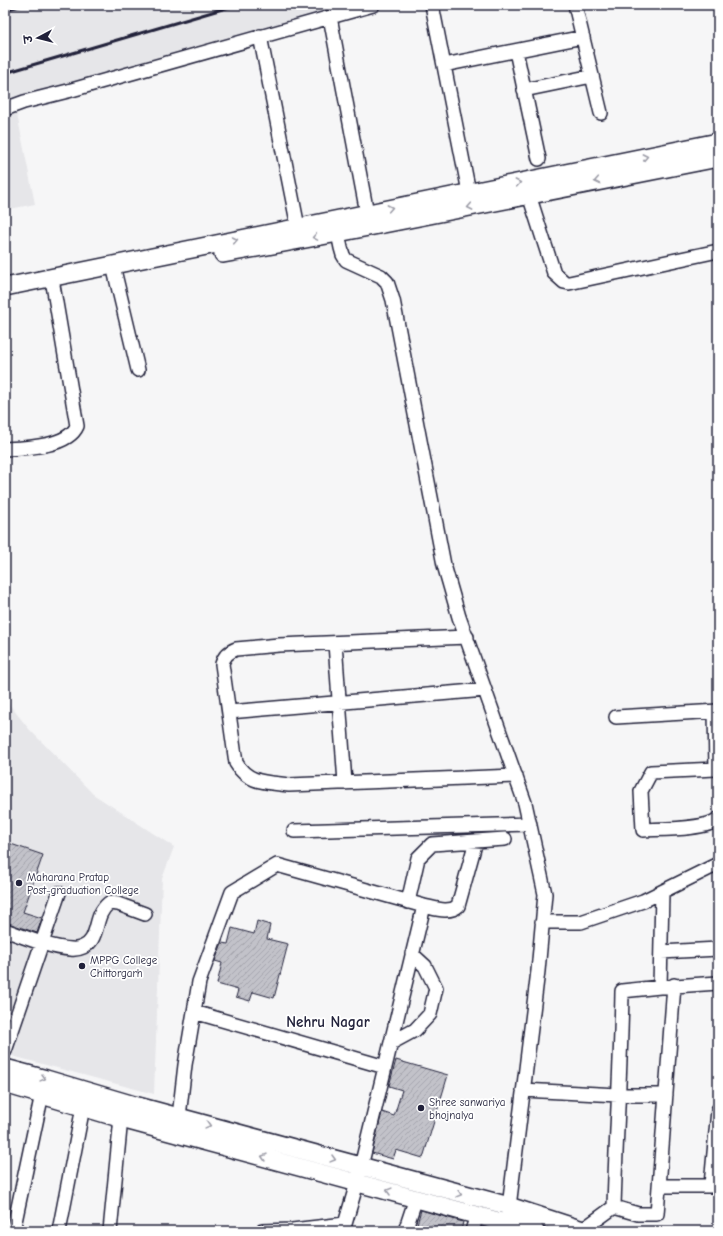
<svg xmlns="http://www.w3.org/2000/svg" width="723" height="1236" font-family="'Comic Neue','Playpen Sans Deva',sans-serif">
	<defs>
		<pattern id="building-hatch" width="6" height="6" patternUnits="userSpaceOnUse"><rect width="6" height="6" fill="#c2c2c9"/><path d="M-1 1l2-2M0 6l6-6M5 7l2-2" fill="none" stroke="#a6a6ae"/></pattern>
	</defs>
	<rect width="100%" height="100%" fill="#f6f6f7"/>
	<filter id="ink" filterUnits="userSpaceOnUse"><feTurbulence type="fractalNoise" baseFrequency=".025" numOctaves="2"/><feDisplacementMap in="SourceGraphic" scale="8" xChannelSelector="R" yChannelSelector="G"/><feConvolveMatrix kernelMatrix="1 2 1 2 8 2 1 2 1" color-interpolation-filters="sRGB"/></filter>
	<g filter="url(#ink)">
		<path fill="#e6e6e9" d="M5 5H348L14 99 35 204 5 210Z
			M5 699 29 729 93 794 174 847 162 879 154 1094 5 1054Z"/>
		<path fill="url(#building-hatch)" stroke="#22223b" d="M5 842 43 855 23 912 42 918 37 933 5 922Z
			M257 921 270 925 267 939 288 944 274 998 253 992 250 1001 236 997 238 990 217 984 222 963 215 961 222 943 228 944 232 928 254 934Z
			M396 1060 448 1075 423 1158 396 1150 393 1159 372 1153 382 1112 394 1116 402 1090 389 1086Z
			M421 1210 463 1222 461 1231H415Z"/>
		<g fill="none" stroke-linecap="round" stroke-linejoin="round">
			<g stroke="#22223b" stroke-width="16">
				<path id="minor" d="M432 5 469 192
					M575 5 601 113
					M330 17 367 213
					M260 36 298 227
					M516 51 539 159
					M444 65 583 37
					M524 90 592 76
					M5 109 24 102 68 91 373 5
					M529 195 554 273 564 282 569 283 718 251
					M336 224 341 248 343 255 346 260 381 276 387 282 393 300 444 565 459 617 525 803 545 894 538 971 508 1215
					M115 274 138 370
					M5 449C25 448 68 447 77 426L53 285
					M467 637 279 645 236 649C228 652 224 656 222 664L236 763C248 784 267 782 289 785L516 776
					M335 643 345 783
					M715 711 716 769 651 772 641 791 643 830C660 829 706 830 718 819
					M229 712 485 690
					M616 717 718 711
					M294 831 530 824
					M662 892 660 987 718 983
					M408 902 418 858 432 844 505 839
					M424 906C434 908 449 914 458 906L476 841
					M542 922H581L643 901 718 864
					M5 930C24 937 51 948 71 949 79 950 88 946 92 939 99 926 96 914 109 903L118 904 145 914
					M661 952 718 949
					M194 1012 385 1067
					M391 1043 415 1030 430 1014 436 988 425 966 412 954
					M5 1051 59 893
					M523 1090 618 1095H666
					M178 1125 185 1065 199 982 232 892 277 865 424 906 357 1183 345 1224 292 1230 262 1231
					M711 1185 718 1110
					M660 1186H718
					M614 1207C616 1135 621 1063 622 991L660 987
					M13 1231 42 1094
					M59 1231 83 1107
					M110 1231 121 1118
					M405 1231 416 1198
					M472 1231 477 1215
					M581 1231 614 1207 638 1214H657L674 985"/>
			</g>
			<g stroke="#22223b" stroke-width="20">
				<path id="major" d="M223 254 338 233 718 158
					M5 287 718 142
					M5 1068 46 1079 134 1105 509 1206 586 1231
					M5 1084 129 1121 535 1231"/>
			</g>
			<use href="#minor" stroke="#fff" stroke-width="13"/>
			<use href="#major" stroke="#fff" stroke-width="17"/>
			<path stroke="#22223b" stroke-width="3" d="M5 10 23 5
				M5 73 236 5"/>
		</g>
		<defs><path id="oneway-chevron" d="M-2-3.5L2.5 0L-2 3.5" fill="none" stroke-width="1.6" stroke-linecap="round" stroke-linejoin="round"/></defs>
		<g stroke="#9c9ca7">
			<use href="#oneway-chevron" transform="translate(645 157) rotate(-11)"/>
			<use href="#oneway-chevron" transform="translate(597 181) rotate(169)"/>
			<use href="#oneway-chevron" transform="translate(518 183) rotate(-11)"/>
			<use href="#oneway-chevron" transform="translate(470 207) rotate(169)"/>
			<use href="#oneway-chevron" transform="translate(390 208) rotate(-11)"/>
			<use href="#oneway-chevron" transform="translate(315 237) rotate(170)"/>
			<use href="#oneway-chevron" transform="translate(235 240) rotate(-12)"/>
			<use href="#oneway-chevron" transform="translate(43 1078) rotate(15)"/>
			<use href="#oneway-chevron" transform="translate(208 1125) rotate(15)"/>
			<use href="#oneway-chevron" transform="translate(264 1157) rotate(-164)"/>
			<use href="#oneway-chevron" transform="translate(333 1159) rotate(15)"/>
			<use href="#oneway-chevron" transform="translate(389 1191) rotate(-165)"/>
			<use href="#oneway-chevron" transform="translate(459 1194) rotate(15)"/>
		</g>
	</g>
	<g fill="#22223b" stroke="#fff" stroke-width="1.5">
		<circle cx="19" cy="883" r="4"/>
		<circle cx="82" cy="966" r="4"/>
		<circle cx="421" cy="1108" r="4"/>
	</g>
	<g text-anchor="middle" dominant-baseline="central" stroke-width="3.5" stroke-linejoin="round" paint-order="stroke">
		<g font-size="11" fill="#22223b" stroke="#fff" text-anchor="start">
			<text x="27" y="877">Maharana Pratap<tspan x="27" dy="13">Post-graduation College</tspan></text>
			<text x="90" y="960">MPPG College<tspan x="90" dy="13">Chittorgarh</tspan></text>
			<text x="429" y="1102">Shree sanwariya<tspan x="429" dy="13">bhojnalya</tspan></text>
		</g>
		<g font-size="15" font-weight="bold" fill="#22223b" stroke="#fff">
			<text x="328" y="1022">Nehru Nagar</text>
		</g>
	</g>
	<rect width="723" height="1236" fill="none" stroke="#fff" stroke-width="20"/>
	<rect x="10" y="10" width="703" height="1216" fill="none" stroke="#22223b" stroke-width="1.5" filter="url(#ink)"/>
	<g transform="translate(38 38) rotate(263)" stroke="#ffffff" stroke-width="3" paint-order="stroke">
	<path d="M0-3L7 15L0 10L-7 15Z" fill="#22223b"/>
	<text y="-6" font-size="11" font-weight="bold" text-anchor="middle" fill="#22223b">उ</text>
	</g>
</svg>
